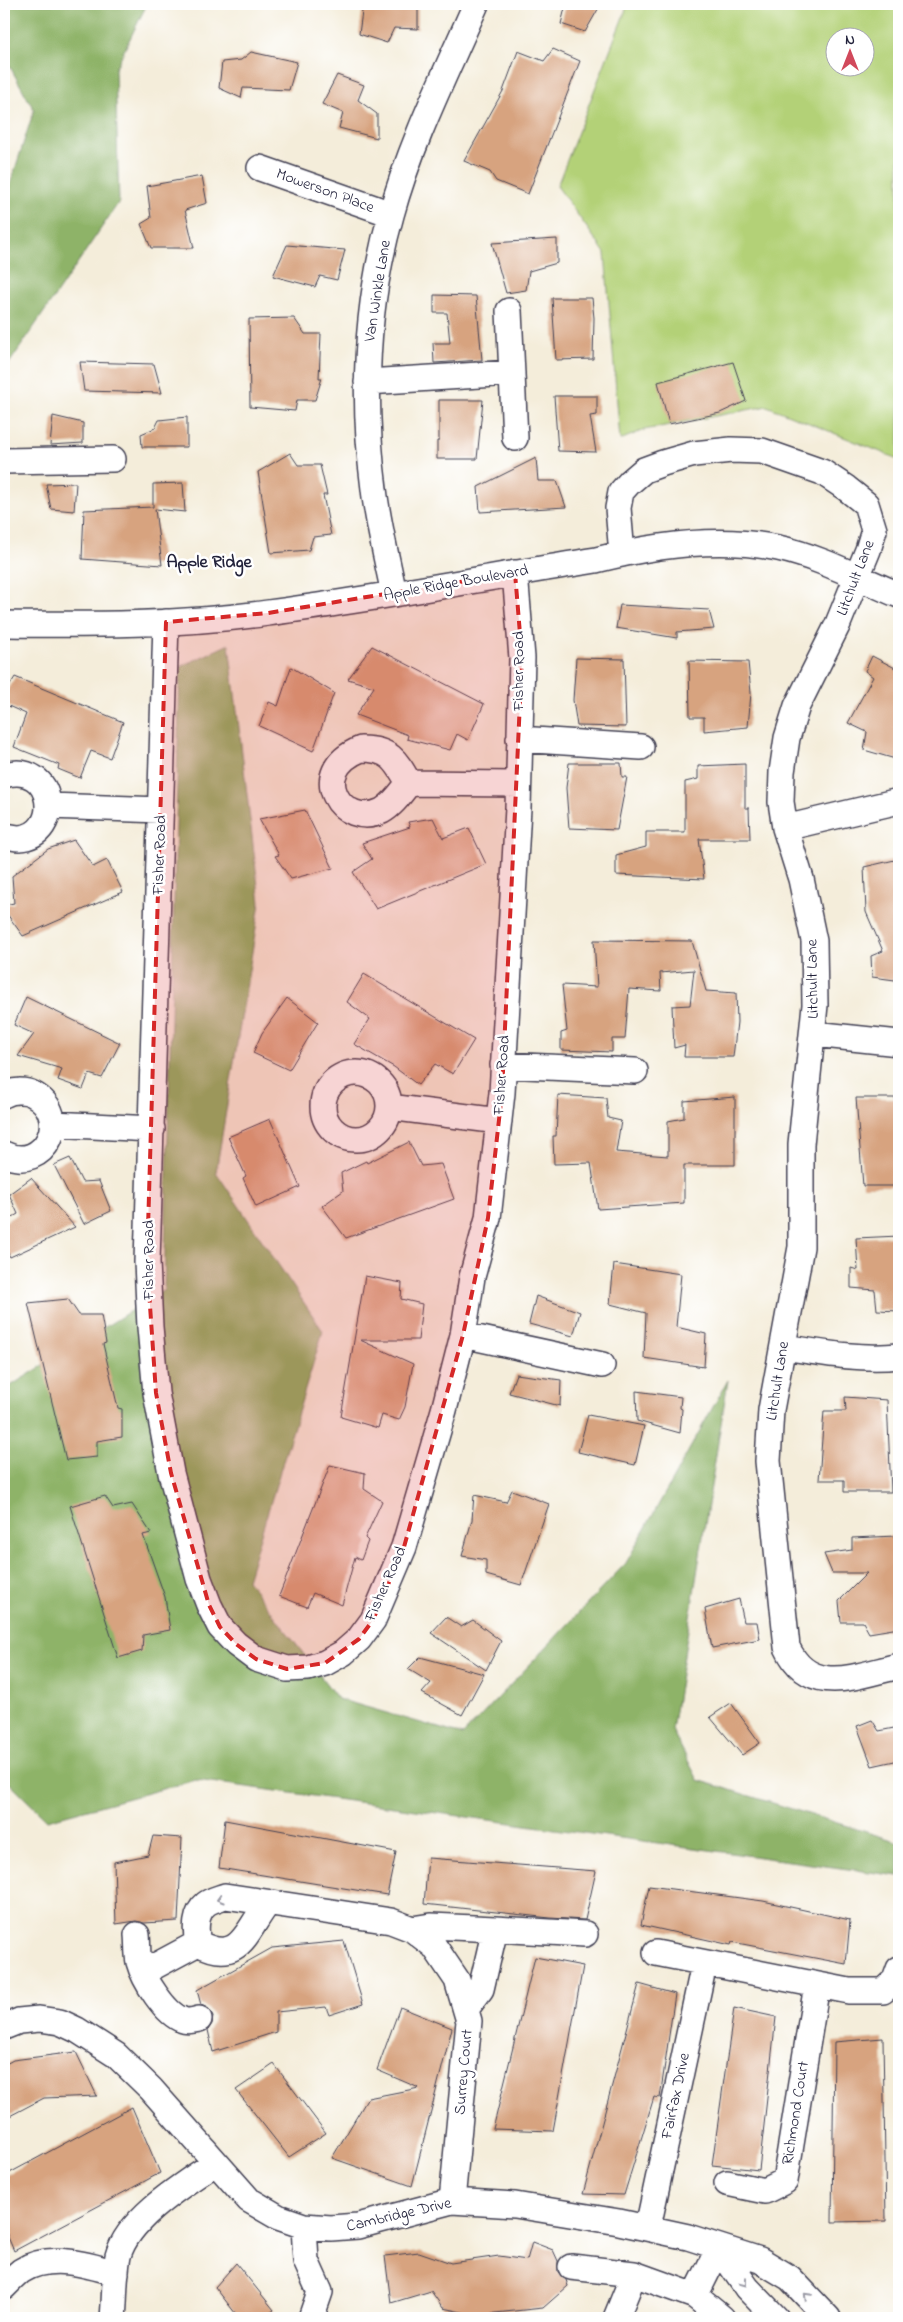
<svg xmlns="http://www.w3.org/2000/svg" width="903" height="2322" font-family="'Indie Flower',sans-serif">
	<rect width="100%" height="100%" fill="#fff"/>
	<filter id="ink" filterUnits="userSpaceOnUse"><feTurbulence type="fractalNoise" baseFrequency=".02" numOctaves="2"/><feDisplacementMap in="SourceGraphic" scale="10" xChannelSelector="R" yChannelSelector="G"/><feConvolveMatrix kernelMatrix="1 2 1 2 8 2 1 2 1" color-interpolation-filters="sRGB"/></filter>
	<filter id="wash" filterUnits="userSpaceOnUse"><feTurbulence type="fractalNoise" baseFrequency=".0096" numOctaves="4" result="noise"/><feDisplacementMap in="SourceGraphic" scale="20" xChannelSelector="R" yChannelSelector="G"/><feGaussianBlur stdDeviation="1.12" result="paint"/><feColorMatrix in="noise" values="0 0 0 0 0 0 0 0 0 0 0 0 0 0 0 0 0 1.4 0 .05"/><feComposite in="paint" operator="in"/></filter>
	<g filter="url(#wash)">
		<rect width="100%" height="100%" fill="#f4edda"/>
		<path fill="#b3d177" stroke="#6a7a59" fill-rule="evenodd" d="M628 4H899V480L898 459 767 406 644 430 620 440 605 253 557 186ZM836 38H866V68H836Z"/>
		<path fill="#8eb368" stroke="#586a52" d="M4 4H147L115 69 119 202 4 371V190L8 191 34 110 4 56Z
			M229 644 260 903 216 1172 323 1331 247 1580 338 1699 463 1735 626 1563 728 1380 672 1730 698 1780 899 1842V1876L196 1780 47 1820 4 1778V1390L164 1290 180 667Z"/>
		<g id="blocks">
			<path fill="#d7a37f" d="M363 4H405L418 9V29L394 28 387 43 359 34Z
				M566 4H601L585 32 561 24Z
				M553 49 580 61 528 194 496 181 490 172 464 161 503 91 518 51 544 61Z
				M251 52 297 62 289 90 243 88 241 98 219 88 222 62 241 60Z
				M337 75 364 85 358 100 377 114V138L339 128 343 113 322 104Z
				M202 176 207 203 185 210 194 248H151L141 224 151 218 147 186Z
				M557 239V263L529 271 526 290 506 293 492 243Z
				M287 245 345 250 337 280 320 276 315 287 273 276Z
				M434 295 476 296 482 360 434 363 433 343H450L447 313H434Z
				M552 298H592L594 318 593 359 556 360Z
				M294 318 305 334H321L319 378H322L315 400H297L295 411 250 407 249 319Z
				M80 362 154 364 162 393 84 391Z
				M733 362 746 401 720 413 669 424 658 382Z
				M554 396H597V415L590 416 596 452 558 451Z
				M439 400H483L477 459H437V441H439Z
				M53 416 83 423V443L50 445Z
				M187 417V447H142L141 434 155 428 159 420Z
				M290 453 298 465H320L327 495H323L331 535 313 537 309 550 271 553 258 472Z
				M536 458 538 481H557L566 507 480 512 478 487Z
				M76 483 74 511 51 509 46 484Z
				M183 483 185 512 155 509 162 565 82 559 84 510 153 507V484Z
				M620 605 709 610 714 629 677 632V638L616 628Z
				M372 646 484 704 468 740 457 734 450 750 407 739 408 735 356 715 374 687 348 679Z
				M872 656 899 670V760L864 750 867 732 848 723 873 677 865 671Z
				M576 658 624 659 626 727 577 726 573 700Z
				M689 661 748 662 751 693 748 727 704 731V717H690Z
				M291 667 334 693 313 751 259 726 269 702 278 706Z
				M15 677 123 722 110 758 91 751 80 778 58 769 59 765 14 747 26 714 4 704V695Z
				M569 763H621L622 777H627L617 830 569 828 566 788Z
				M745 764V808H749L750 839H699L704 879 616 875V855L646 847V832H685V782L698 779V766Z
				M305 810 333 868 291 879 275 856 279 855 259 819Z
				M433 818 443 838 469 828 486 864 376 909 353 872 372 859 362 843 410 827 408 822Z
				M74 840 93 867 107 860 123 892 23 936 4 910V905L14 903 12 876 48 849Z
				M899 859V990L895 980 872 977 871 956 883 951 866 912 864 867Z
				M594 940 692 941 706 991 736 993 737 1022 733 1057H684L685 1045 674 1048 672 1006 690 1005 694 970 660 973 661 991 629 989 625 1039H612V1052L561 1050V1033L567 1031 562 985 597 987Z
				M364 974 474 1040 453 1074 435 1064 418 1085 394 1067 354 1044 370 1019 347 1002Z
				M26 997 120 1043 102 1078 89 1074 83 1089 58 1080 62 1069 18 1056 34 1034 14 1025Z
				M287 998 318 1022 289 1070 253 1053 262 1033Z
				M558 1095 606 1098 608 1118 621 1121 616 1152 668 1156V1121L684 1118V1101L735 1097V1165H684V1203L598 1209 591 1163 554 1164 553 1136H556Z
				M856 1098H899V1186H863Z
				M270 1119 300 1187 256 1207 243 1178 246 1176 228 1137Z
				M409 1142 421 1166 441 1164 454 1199 346 1238 322 1206 343 1191 341 1173 366 1161 367 1163Z
				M70 1158 82 1182 99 1181 111 1211 84 1224 54 1165Z
				M31 1178 75 1227 10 1257 4 1246V1222L18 1214 9 1194Z
				M899 1236V1311L877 1310 875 1290 851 1288V1268L858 1270 856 1238Z
				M614 1264 681 1274 676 1327 706 1334 704 1367 644 1358 646 1313 610 1304Z
				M365 1276 402 1283 401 1299 422 1304 418 1340H360L413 1364 405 1407 399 1420 382 1415 378 1428 341 1417Z
				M536 1296 580 1312 573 1336 529 1324Z
				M68 1299 79 1315H101L106 1343 103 1344 118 1408 122 1409V1437L97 1441V1457L66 1460 28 1303Z
				M516 1374 561 1380 560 1406 509 1393Z
				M636 1391 681 1397 680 1408 682 1409 680 1433 637 1421Z
				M845 1397 887 1400 891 1492H844V1480H819L824 1411H846Z
				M588 1415 644 1426 635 1465 578 1452Z
				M330 1465 365 1473 364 1489 382 1501 365 1538 368 1541 361 1560 355 1557 342 1605 313 1593 307 1607 279 1596Z
				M512 1490 549 1504 521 1585 486 1575V1560L462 1556 472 1520 474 1495 506 1502Z
				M105 1496 113 1508 132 1504 151 1533 143 1535 165 1597 170 1630 143 1635 142 1651 118 1658 70 1506Z
				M896 1536 899 1556V1628L869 1633 863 1622H841L839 1601 867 1573H832L824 1554 852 1550V1538Z
				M739 1599 744 1622H757L760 1639 712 1648 705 1609Z
				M446 1617 461 1627 473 1620 501 1641 486 1670 431 1633Z
				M420 1657 484 1674 462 1715 422 1693 431 1683 408 1669Z
				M731 1703 760 1743 742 1755 710 1717Z
				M872 1720 879 1731 899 1727V1760L872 1766 857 1726Z
				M225 1820 396 1852 387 1895 219 1868Z
				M153 1836 182 1838 178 1921 144 1923 136 1921 116 1924 114 1862 148 1855Z
				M428 1858 596 1871 585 1920 550 1918 424 1904Z
				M649 1886 763 1901 850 1920 846 1964 732 1942 731 1945 641 1925Z
				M344 1941 363 2004 329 2015 326 2007 276 2012V2032L213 2052 208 2030 212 2024 213 2016 209 2009 201 2005 197 1990 272 1948Z
				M535 1957 583 1966 553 2131 493 2129Z
				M639 1984 675 1994 660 2098 654 2097 624 2195 583 2194Z
				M400 2007 452 2028 412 2186 332 2158 368 2098 419 2088 377 2070Z
				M734 2008 776 2017 759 2170 712 2165Z
				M883 2038 886 2221 832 2222 834 2042Z
				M76 2052 97 2096 44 2098 4 2119V2065L13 2060Z
				M274 2064 326 2133 289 2157 236 2090Z
				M132 2107 160 2173 14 2251 4 2228V2176Z
				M532 2242 553 2250 558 2261V2272L566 2280 568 2286 543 2308 476 2315 443 2308 431 2291 391 2303 385 2256 419 2252 451 2263 499 2256 527 2260Z
				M236 2263 274 2310 263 2318H239L215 2287Z"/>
		</g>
	</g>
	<g filter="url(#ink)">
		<use href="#blocks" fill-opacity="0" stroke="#424053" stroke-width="1"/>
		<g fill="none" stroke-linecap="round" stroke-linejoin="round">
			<g stroke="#424053" stroke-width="28">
				<path id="minor" d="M260 168 391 214
					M509 311 515 438
					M367 382 512 373
					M4 461 113 459
					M622 554 618 508 621 492 630 482 644 470 663 463 694 454 731 450 762 451 822 472 846 488 866 504 874 530 868 550 837 626 797 706 787 738 782 772 781 802 785 828 801 879 814 941 815 1005 801 1144V1247L771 1410 768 1461 787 1647C810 1698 857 1675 899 1666
					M394 594C387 559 378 524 374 489 362 398 366 304 391 215 411 142 446 73 476 4
					M166 622 147 1262 150 1327 156 1393 171 1473 199 1579 209 1605 220 1627 236 1644 256 1659 287 1669 308 1668 325 1663 343 1653 359 1639 373 1620 404 1547 444 1410 463 1335 472 1277 488 1218 502 1093 518 808 522 658 515 573
					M4 624C92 625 180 625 268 613 378 599 487 577 596 560 654 545 719 536 778 548 820 557 860 579 899 595
					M519 739 641 747
					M361 749C390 749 396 760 409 783 401 793 393 805 382 811 342 830 305 772 361 749Z
					M4 775C56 760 63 836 19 838 14 838 9 836 4 836
					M409 783 518 784
					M49 806 161 810
					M785 828 899 801
					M814 1034 899 1043
					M503 1065 635 1071
					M323 1106a33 33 0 1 1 66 0a33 33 0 1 1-66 0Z
					M4 1095C12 1090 25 1090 33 1094 73 1115 45 1174 4 1154
					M389 1107 499 1121
					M53 1124 152 1129
					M463 1335 602 1365
					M783 1347C822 1353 860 1360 899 1356
					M268 1903C246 1930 241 1966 198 1943 195 1930 195 1913 206 1904 211 1900 220 1898 225 1896L391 1921 412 1929 434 1946 457 1980 469 2021 452 2201
					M412 1929 431 1926 495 1929
					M137 1935C138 1943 137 1953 139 1962 144 1980 165 2014 183 2020 188 2022 194 2020 199 2019
					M656 1953 849 1991H883L895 1980 899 1969
					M144 1972 198 1943
					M466 2009 481 1989 495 1929 585 1934
					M4 2027 19 2021 39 2019 60 2022 77 2030 116 2055 151 2089 249 2200 278 2217 304 2226 331 2228 358 2226 452 2201 515 2205 619 2222 688 2237 760 2260 790 2278 828 2318
					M727 2183 765 2191 785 2181 817 1985
					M304 2226 306 2261 320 2292 311 2318
					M648 2227 704 1964
					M719 2248 747 2288 776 2318
					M571 2267 634 2274
					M4 2287C9 2282 15 2276 21 2271 49 2253 86 2264 116 2273
					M695 2296 719 2248
					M113 2318C115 2298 114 2276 118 2256 128 2218 184 2184 215 2163
					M616 2318 634 2274 695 2296 722 2318"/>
			</g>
			<use href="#minor" stroke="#fff" stroke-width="25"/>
		</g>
		<defs><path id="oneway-chevron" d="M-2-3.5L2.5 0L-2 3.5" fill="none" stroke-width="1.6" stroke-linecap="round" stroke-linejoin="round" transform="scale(1.25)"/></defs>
		<g stroke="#9c9ca7">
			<use href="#oneway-chevron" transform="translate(220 1899) rotate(164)"/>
			<use href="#oneway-chevron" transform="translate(744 2283) rotate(53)"/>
			<use href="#oneway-chevron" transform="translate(807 2296) rotate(-135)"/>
		</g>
	</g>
	<path fill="#d62828" fill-opacity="0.2" stroke="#d62828" stroke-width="4" stroke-dasharray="10 6" stroke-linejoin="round" d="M515 573 522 658 502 1093 488 1218 463 1335 404 1547 373 1620 359 1639 325 1663 287 1669 256 1659 236 1644 220 1627 209 1605 171 1473 156 1393 147 1262 166 622 268 613Z"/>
	<g text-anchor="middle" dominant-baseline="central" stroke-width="5" stroke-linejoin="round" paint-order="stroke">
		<g font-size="16" fill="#22223b" stroke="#fff">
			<text transform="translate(325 191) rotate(20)">Mowerson Place</text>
			<text transform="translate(378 291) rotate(-81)">Van Winkle Lane</text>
			<text transform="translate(856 578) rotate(-69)">Litchult Lane</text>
			<text transform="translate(456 583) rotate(-10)">Apple Ridge Boulevard</text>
			<text transform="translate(519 671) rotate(-90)">Fisher Road</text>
			<text transform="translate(160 855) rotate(-88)">Fisher Road</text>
			<text transform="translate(813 979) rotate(-91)">Litchult Lane</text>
			<text transform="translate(502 1075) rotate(-86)">Fisher Road</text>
			<text transform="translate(149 1260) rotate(-90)">Fisher Road</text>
			<text transform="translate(778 1381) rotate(-81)">Litchult Lane</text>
			<text transform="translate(386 1584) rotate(-66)">Fisher Road</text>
			<text transform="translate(464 2072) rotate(-85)">Surrey Court</text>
			<text transform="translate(676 2096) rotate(-78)">Fairfax Drive</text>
			<text transform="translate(796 2113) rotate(-81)">Richmond Court</text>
			<text transform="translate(399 2215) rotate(-13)">Cambridge Drive</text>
		</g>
		<g font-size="18" font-weight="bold" fill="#22223b" stroke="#fff">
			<text x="209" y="563">Apple Ridge</text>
		</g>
	</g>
	<rect width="903" height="2322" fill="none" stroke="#fff" stroke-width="20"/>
	<g transform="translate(850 52)"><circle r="24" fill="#ffffff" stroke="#a7a7b1"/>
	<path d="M0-4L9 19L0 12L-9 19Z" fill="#d1495b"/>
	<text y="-8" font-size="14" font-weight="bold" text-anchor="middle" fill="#22223b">N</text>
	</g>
</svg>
